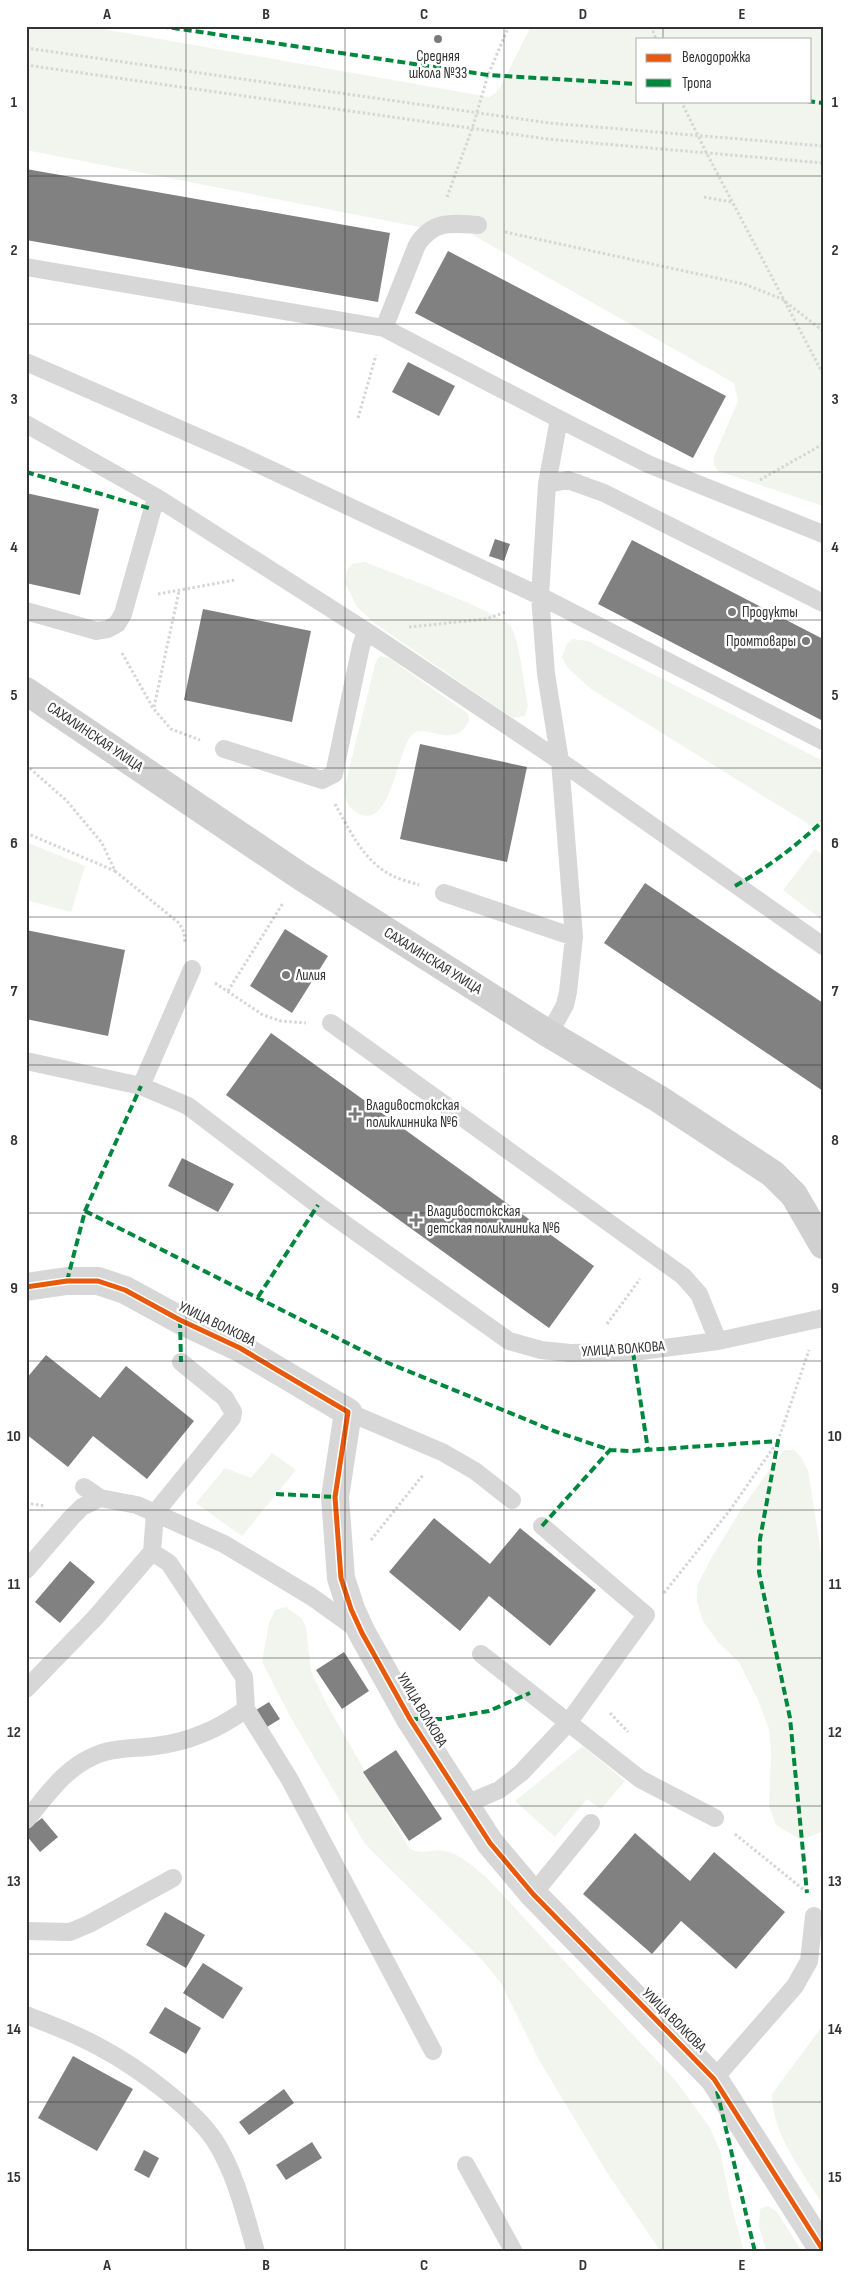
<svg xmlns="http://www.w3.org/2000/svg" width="849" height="2278" font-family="'Sofia Sans Condensed',sans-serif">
	<rect width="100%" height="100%" fill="#fff"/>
	<path fill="#f1f5ed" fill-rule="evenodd" d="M26 26H86L489 97 495 94 501 86 531 26H823V506L718 471 714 465V457L738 401 734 383 459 227 424 228 26 150ZM638 39H810V101H638Z
		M365 562C389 572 501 612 511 627 520 642 524 687 528 706L525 716 514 718 505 713 377 625 357 607 345 583 347 570 352 564Z
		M572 639 588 641 823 761V833L591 689 567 667 562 657 566 645Z
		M380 656 389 658 467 713C470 718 470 721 466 726 449 749 425 720 411 736 397 751 390 839 353 810 345 804 346 795 345 786L376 661Z
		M26 842 85 866 71 912 26 900Z
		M815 849 823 855V921L783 890Z
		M784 1450H794L800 1456 808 1470 823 1566V1831L801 1840 776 1825 769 1806 771 1753 769 1729 758 1700 739 1662 718 1642 703 1621 697 1601V1586L712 1557 740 1511Z
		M272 1453 296 1470 242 1536 196 1503 225 1468 251 1478Z
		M286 1607 301 1618 306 1627 311 1671 326 1703 409 1848C421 1856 431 1849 444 1851 460 1853 473 1867 485 1876L676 2081 710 2128 720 2151 731 2204 744 2252H661L606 2171 539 2060 501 1983 482 1960 365 1844 290 1716 262 1662 269 1623 275 1610Z
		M583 1746 625 1781 601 1809 587 1799 555 1837 515 1801Z
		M823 2025V2205C803 2172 772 2135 772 2094Z
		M768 2206 777 2212 802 2252H767L759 2227 760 2209Z"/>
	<path fill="#818181" d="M26 169 390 233 378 302 26 240Z
		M448 251 726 396 693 458 415 313Z
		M408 362 455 386 439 416 392 392Z
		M26 493 99 509 80 595 26 583Z
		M495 539 510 544 504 561 489 556Z
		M632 540 823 639V721L598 604Z
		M203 609 311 631 292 722 184 700Z
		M420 744 527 767 507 862 400 839Z
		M645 883 823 1003V1091L604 943Z
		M285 929 328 956 292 1013 250 986Z
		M26 930 125 950 108 1036 26 1019Z
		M271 1033 594 1266 549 1328 226 1095Z
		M182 1158 234 1184 218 1212 168 1186Z
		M46 1355 100 1398 126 1366 194 1421 147 1479 93 1436 68 1467 26 1434V1379Z
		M434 1518 490 1564 520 1528 596 1590 550 1646 489 1596 460 1631 389 1572Z
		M70 1561 95 1582 60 1623 35 1602Z
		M344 1652 369 1691 342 1709 316 1670Z
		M269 1702 280 1719 267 1727 256 1710Z
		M396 1750 442 1819 409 1841 363 1772Z
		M42 1818 58 1837 40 1852 26 1835V1830Z
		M635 1833 690 1881 714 1852 785 1912 736 1969 681 1921 652 1954 583 1894Z
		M165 1912 205 1935 186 1968 146 1945Z
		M203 1963 243 1988 223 2019 183 1993Z
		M165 2007 201 2028 186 2054 149 2033Z
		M73 2056 133 2089 97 2151 38 2118Z
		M284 2089 294 2103 249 2135 239 2122Z
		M312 2142 322 2158 286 2180 276 2165Z
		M144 2150 159 2158 149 2178 134 2170Z"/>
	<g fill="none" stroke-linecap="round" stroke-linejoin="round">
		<path stroke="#d6d6d6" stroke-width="3" stroke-dasharray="2.5 2.5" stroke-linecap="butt" d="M651 26 656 39
			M26 48 549 123 823 146
			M26 65 547 139 823 163
			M681 101 706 152 823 374
			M447 197 472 129 488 75 509 26
			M704 197 731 202
			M505 232 744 284 782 299 823 331
			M358 418 376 355
			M760 480 823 444
			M158 594 235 580
			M409 627 486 619 506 612
			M122 653 153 708 171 729 200 740
			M154 707 179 591
			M26 765 67 801 102 843 115 871 179 923 184 932 185 943
			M335 804C350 831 364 862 393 876 401 880 411 882 419 885
			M26 833 115 871
			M215 983 263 1015 281 1021 306 1023
			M228 991 283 903
			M607 1324 640 1279
			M26 1503 45 1506
			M371 1540 423 1475
			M664 1593 730 1510 778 1441 809 1350
			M610 1713 628 1732
			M735 1834 804 1890"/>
		<path stroke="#d7d7d7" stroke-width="18" d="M26 267 384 328 559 419 547 484 540 596 546 674 560 761 574 937 568 992 565 1005 549 1034
			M384 328 417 245C433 220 451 223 478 225
			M26 362 239 455 540 596 823 741
			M559 419 648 464 823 534
			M26 424 156 497 366 631 560 761 823 946
			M547 484 568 480 604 493 823 603
			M26 611 97 631 108 629 117 624 123 614 156 497
			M224 749 322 780 334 774 361 646 366 631
			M444 893 574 937
			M331 1023 683 1276 699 1294 718 1341
			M26 1061 141 1086 188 1106 318 1205 509 1341 541 1350 570 1353 633 1352 718 1341 823 1318
			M141 1086 192 969
			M348 1412 442 1452 475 1471 512 1500
			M84 1487 100 1498
			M26 1570 71 1518 82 1507 100 1498 137 1505 224 1544 312 1597 358 1630
			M481 1654 640 1779 715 1818
			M26 1689 95 1618 152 1552
			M246 1709 290 1780 433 2051
			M466 1804 499 1790 521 1773 568 1723 646 1615 542 1526
			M26 1820C46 1797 63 1770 92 1757 112 1747 134 1749 155 1746 189 1742 219 1729 246 1709L244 1677 169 1563 152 1552 155 1513 232 1418 233 1412 225 1398 181 1362
			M533 1894 591 1823
			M26 1931 70 1932 89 1924 173 1878
			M26 2015C52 2025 79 2035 103 2049 137 2067 194 2109 215 2141 236 2174 245 2214 256 2252
			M714 2079 795 1986 809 1961 814 1916
			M466 2165 514 2252"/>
		<path stroke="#d7d7d7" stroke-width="28" d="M26 1287 67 1281H98L125 1290 180 1320 240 1348 348 1412 335 1497 341 1578 351 1609 362 1633 410 1719 490 1843 533 1894 714 2079 823 2250"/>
		<path stroke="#d0d0d0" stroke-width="28" d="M26 691 300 876 549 1034 659 1099 773 1174 794 1195 823 1245"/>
		<path stroke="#00873e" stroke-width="4" stroke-dasharray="8 4" stroke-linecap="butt" d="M160 26 488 75 638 84
			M807 101 823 103
			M26 472 152 509
			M735 886C767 868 796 846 823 821
			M85 1211 381 1360 554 1431 610 1450 631 1451 778 1441 760 1539 759 1572 790 1718 807 1893
			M67 1281 85 1211 141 1086
			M258 1297 318 1205
			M180 1320 181 1362
			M633 1352 648 1450
			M276 1494 335 1497
			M542 1526 610 1450
			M410 1719H442L489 1711 530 1693
			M717 2091 755 2252"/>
		<g stroke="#fff" stroke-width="8">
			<path id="cycleway" d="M26 1287 67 1281H98L125 1290 180 1320 240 1348 348 1412 335 1497 341 1578 351 1609 362 1633 410 1719 490 1843 533 1894 714 2079 823 2250"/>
		</g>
		<use href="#cycleway" stroke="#e8590c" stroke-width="5"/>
	</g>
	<path fill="none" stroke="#333" stroke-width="1" stroke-opacity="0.55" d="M186 26V2252M345 26V2252M504 26V2252M663 26V39M663 101V2252M26 176H823M26 324H823M26 472H823M26 620H823M26 768H823M26 917H823M26 1065H823M26 1213H823M26 1361H823M26 1510H823M26 1658H823M26 1806H823M26 1954H823M26 2102H823"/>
	<g fill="#7a7a7a" stroke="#fff" stroke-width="2">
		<circle cx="438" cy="39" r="5"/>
		<circle cx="732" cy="612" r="5"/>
		<circle cx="806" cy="641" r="5"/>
		<circle cx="286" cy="975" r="5"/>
		<path d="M352.5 1106.5h5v5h5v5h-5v5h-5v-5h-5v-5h5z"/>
		<path d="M413.5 1212.5h5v5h5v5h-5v5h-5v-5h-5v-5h5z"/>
	</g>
	<g text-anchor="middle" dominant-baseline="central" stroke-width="5" stroke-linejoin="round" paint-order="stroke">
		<g font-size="15" fill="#333" stroke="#fff" text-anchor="start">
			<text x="438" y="56" text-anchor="middle">Средняя<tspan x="438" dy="17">школа №33</tspan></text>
			<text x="742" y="612">Продукты</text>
			<text x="796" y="641" text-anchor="end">Промтовары</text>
			<text x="296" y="975">Лилия</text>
			<text x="366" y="1105">Владивостокская<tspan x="366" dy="17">поликлинника №6</tspan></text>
			<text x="427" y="1211">Владивостокская<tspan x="427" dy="17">детская поликлиника №6</tspan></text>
		</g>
		<g font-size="15" fill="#333" stroke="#fff">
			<text transform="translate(95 737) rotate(34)">САХАЛИНСКАЯ УЛИЦА</text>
			<text transform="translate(433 961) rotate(32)">САХАЛИНСКАЯ УЛИЦА</text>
			<text transform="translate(217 1324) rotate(26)">УЛИЦА ВОЛКОВА</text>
			<text transform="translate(623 1349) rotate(-4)">УЛИЦА ВОЛКОВА</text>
			<text transform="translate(422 1710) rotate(59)">УЛИЦА ВОЛКОВА</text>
			<text transform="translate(674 2020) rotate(45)">УЛИЦА ВОЛКОВА</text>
		</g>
	</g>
	<rect width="849" height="2278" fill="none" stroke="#ffffff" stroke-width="55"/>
	<rect x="636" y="38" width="175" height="65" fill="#ffffff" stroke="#adadad"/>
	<rect x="646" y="54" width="25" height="8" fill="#e8590c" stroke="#adadad"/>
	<text x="682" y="62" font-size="15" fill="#333333">Велодорожка</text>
	<rect x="646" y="79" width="25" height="8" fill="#00873e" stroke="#adadad"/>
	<text x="682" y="88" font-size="15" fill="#333333">Тропа</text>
	<rect x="28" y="28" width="794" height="2222" fill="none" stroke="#333" stroke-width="2"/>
	<g font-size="16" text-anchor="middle" font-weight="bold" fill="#333">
		<text x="107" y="19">A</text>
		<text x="266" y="19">B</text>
		<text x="424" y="19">C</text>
		<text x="583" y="19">D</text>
		<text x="742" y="19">E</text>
		<text x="14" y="107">1</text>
		<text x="835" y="107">1</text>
		<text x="14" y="255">2</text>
		<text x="835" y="255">2</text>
		<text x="14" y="404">3</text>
		<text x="835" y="404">3</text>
		<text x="14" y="552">4</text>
		<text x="835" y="552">4</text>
		<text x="14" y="700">5</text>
		<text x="835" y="700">5</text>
		<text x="14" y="848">6</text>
		<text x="835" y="848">6</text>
		<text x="14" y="996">7</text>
		<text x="835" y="996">7</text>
		<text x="14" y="1145">8</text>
		<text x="835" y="1145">8</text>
		<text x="14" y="1293">9</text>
		<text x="835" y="1293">9</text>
		<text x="14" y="1441">10</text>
		<text x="835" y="1441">10</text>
		<text x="14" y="1589">11</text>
		<text x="835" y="1589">11</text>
		<text x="14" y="1737">12</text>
		<text x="835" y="1737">12</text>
		<text x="14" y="1886">13</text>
		<text x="835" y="1886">13</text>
		<text x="14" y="2034">14</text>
		<text x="835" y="2034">14</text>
		<text x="14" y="2182">15</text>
		<text x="835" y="2182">15</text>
		<text x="107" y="2270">A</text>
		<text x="266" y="2270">B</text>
		<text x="424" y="2270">C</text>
		<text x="583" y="2270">D</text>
		<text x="742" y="2270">E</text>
	</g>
</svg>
